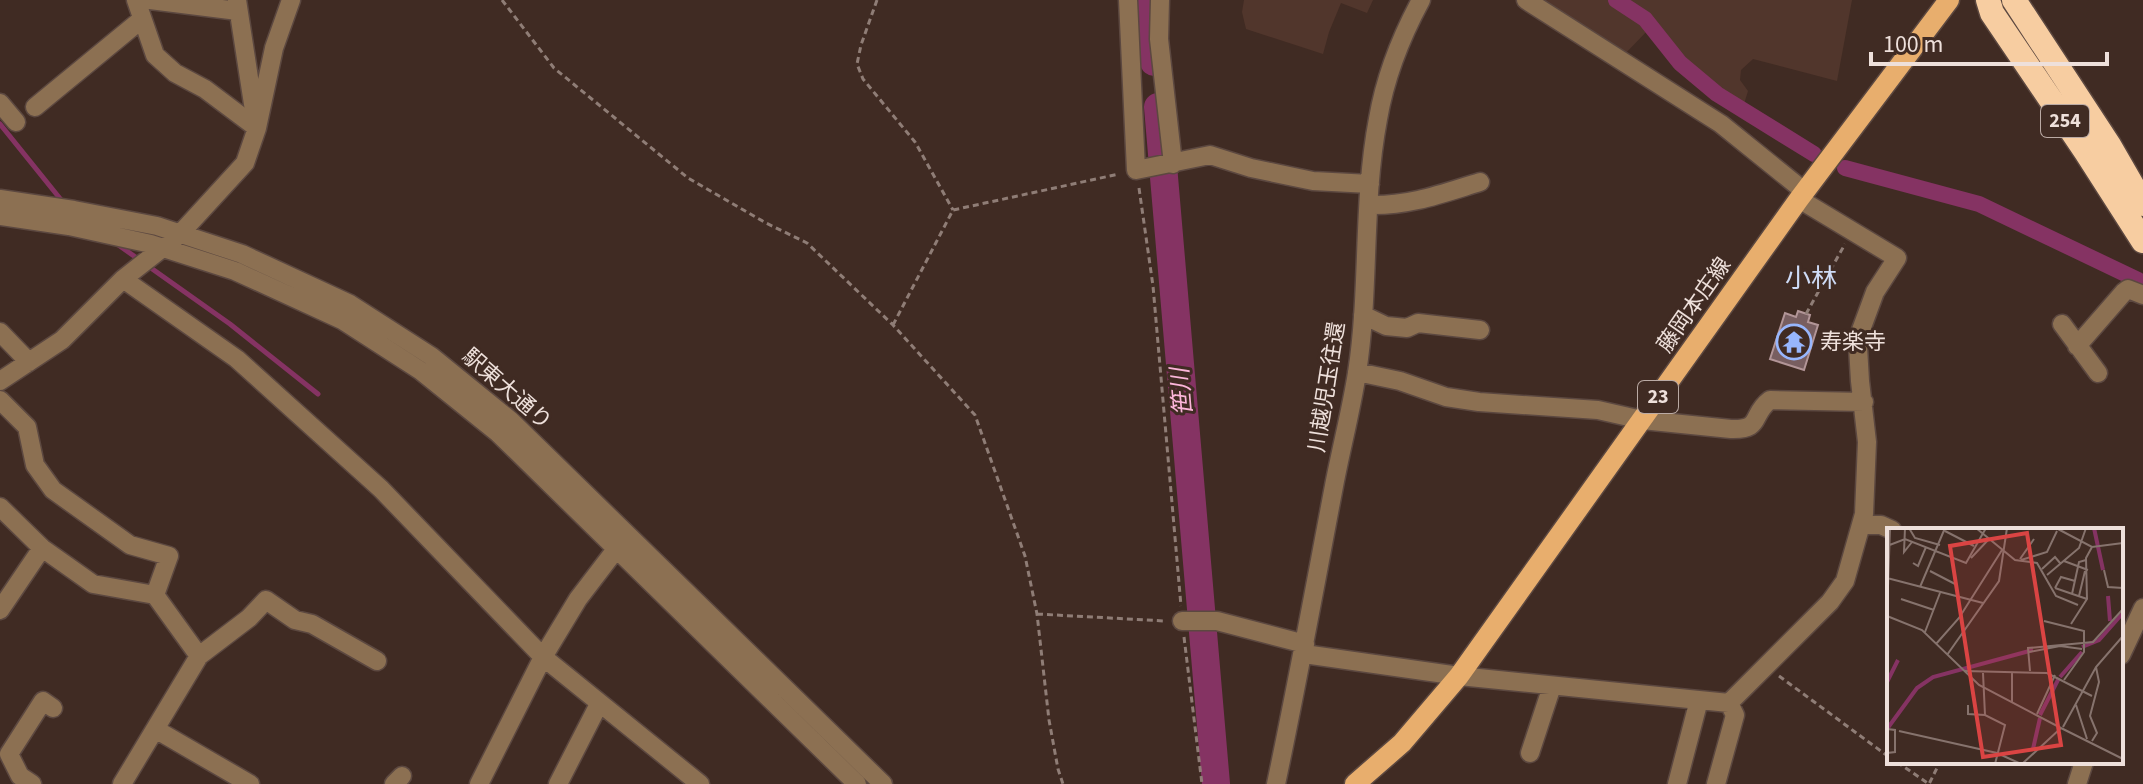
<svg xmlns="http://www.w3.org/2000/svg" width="2143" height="784" font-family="'Source Sans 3','Noto Sans JP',sans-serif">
	<rect width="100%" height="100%" fill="#402b23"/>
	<path fill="#51362c" d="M1244 0H1373L1367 13 1341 3 1329 32 1323 54 1246 29 1242 12Z
		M1540 0H1612L1644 21 1648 30 1623 56Z
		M1624 0H1852L1837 81 1753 59 1741 70 1740 80 1748 91 1743 107 1721 93 1683 62 1645 14Z"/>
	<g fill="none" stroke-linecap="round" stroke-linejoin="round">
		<path stroke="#853363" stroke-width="5" d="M0 124 62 201
			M117 244 230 324 318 394"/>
		<path stroke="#853363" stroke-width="16" d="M1616 0 1645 19 1680 63 1717 94 1814 154
			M1845 168 1979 204 2138 280"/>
		<path stroke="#853363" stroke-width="28" d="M1148 0 1154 62
			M1158 107 1216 784"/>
	</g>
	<path fill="#785e60" stroke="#b29597" stroke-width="2" d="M1798 311 1810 315 1808 322 1818 325 1804 370 1770 359 1785 313 1796 317Z"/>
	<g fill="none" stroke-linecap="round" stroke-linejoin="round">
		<g stroke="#5c4840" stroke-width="21">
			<path id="minor" d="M136 0 155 55 175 73 205 89 257 128
				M150 0 238 11
				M237 0 255 117
				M1128 0 1136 170 1210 155 1251 168 1313 181 1370 184
				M1160 0 1159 39 1173 164
				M1526 0 1721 124 1804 191
				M0 103 16 122
				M35 107 142 19
				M0 199 74 210 157 226 242 254 350 304 431 356 510 420 883 784
				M1369 205C1410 206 1441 194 1480 182
				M0 216 69 226 151 244 235 271 342 320 421 371 498 433 857 784
				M123 279 237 359 381 489 543 657 700 784
				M1363 315 1386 326 1407 328 1418 323 1480 330
				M2062 324 2098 373
				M0 332 29 362
				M2077 346 2124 292 2128 289 2143 295
				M1357 372 1400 381 1446 397 1479 402 1598 410 1642 420 1731 429C1763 430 1750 415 1770 400L1864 402
				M0 381 62 340 123 279 179 235 245 163 257 128 274 48 291 0
				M0 400 27 427 35 465 53 490 130 545 169 556 155 595
				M0 507 42 548 93 584 155 595 199 656 122 784
				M1862 525H1881L1892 530
				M0 610 42 548
				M1182 621H1217L1305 644
				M1304 654 1459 676 1729 703
				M2121 655 2143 608
				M199 656 249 618 266 600 295 620 312 624 377 661
				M1729 703 1830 602 1845 581 1864 514 1867 442 1860 381 1858 347 1861 330 1875 292 1897 258 1799 199
				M155 729 250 784
				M1530 753 1552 686
				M32 784 20 776 9 754 43 701 53 708
				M394 784 402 776
				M479 784 543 657 578 599 617 548
				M558 784 599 704
				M1276 784C1297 685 1315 586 1334 486 1341 449 1351 411 1357 373 1370 289 1362 203 1378 119 1385 78 1401 37 1421 0
				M1677 784 1699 700
				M1716 784 1735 715 1729 703
				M2077 784 2084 762"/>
		</g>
		<g stroke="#5c4840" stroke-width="23">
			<path id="major" d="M1355 784 1402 743 1459 676 1799 199 1949 0"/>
		</g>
		<g stroke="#5c4840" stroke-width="27">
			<path id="highway" d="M1988 0 1992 13 2086 152 2143 241
				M2014 0 2109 145 2143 204"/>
		</g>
		<path stroke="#8f7d76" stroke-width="3" stroke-dasharray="6 4" stroke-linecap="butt" d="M502 0 554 68 688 178 766 223 807 243 893 325 975 415 1025 556 1037 614 1049 720 1058 769 1063 784
			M877 0 861 45 857 64 863 79 915 142 953 210
			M1139 188 1153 286 1181 606
			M1806 314 1845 244
			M893 325 953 210 1119 174
			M1037 614 1165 621
			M1184 637 1202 784
			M1779 676 1889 757
			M1897 762 1929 784 1940 762"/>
		<use href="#minor" stroke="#8c7052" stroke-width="18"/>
		<use href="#major" stroke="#e8ae6d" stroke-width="20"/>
		<use href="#highway" stroke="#f7cda1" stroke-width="24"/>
	</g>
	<defs>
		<g id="temple-ring" transform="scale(1.8)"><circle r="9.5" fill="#402b23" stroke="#97b6fd" stroke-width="1.5"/><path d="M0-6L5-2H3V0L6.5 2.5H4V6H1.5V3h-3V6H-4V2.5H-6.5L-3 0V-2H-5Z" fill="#97b6fd"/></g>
	</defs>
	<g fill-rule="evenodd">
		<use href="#temple-ring" x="1794" y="342"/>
	</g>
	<g text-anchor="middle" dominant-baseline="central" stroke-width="6" stroke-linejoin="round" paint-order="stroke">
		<g fill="#402b23" stroke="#baaaa4" stroke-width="2">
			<rect x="2041" y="105" width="48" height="32" rx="6"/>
			<rect x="1638" y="381" width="40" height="32" rx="6"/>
		</g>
		<g font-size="20" font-weight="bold" fill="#eee0db">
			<text x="2065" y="121">254</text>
			<text x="1658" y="397">23</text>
		</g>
		<g font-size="22" fill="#eee0db" stroke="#402b23">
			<text transform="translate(1694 305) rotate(-55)">藤岡本庄線</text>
			<text transform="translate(1327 387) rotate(-81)">川越児玉往還</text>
			<text transform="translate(507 389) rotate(41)">駅東大通り</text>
		</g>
		<g font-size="22" fill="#eee0db" stroke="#402b23" text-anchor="start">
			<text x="1820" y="342">寿楽寺</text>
		</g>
		<g font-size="24" font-style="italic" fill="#fbb5d9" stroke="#402b23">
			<text transform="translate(1182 392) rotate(-95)">笹川</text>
		</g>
		<g font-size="26" fill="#cedbf6" stroke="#402b23">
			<text x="1811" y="278">小林</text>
		</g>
	</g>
	<g transform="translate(1887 528)">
		<rect width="236" height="236" fill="#402b23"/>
		<path fill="none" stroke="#853363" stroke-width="4" d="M207 0 216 42M221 68 223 93M195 119 212 112 236 85M173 149 195 124M0 154 11 132M153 187 172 150M0 201 30 160 46 149 146 122M146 221 153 190"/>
		<path fill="none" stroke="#86736d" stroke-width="2" d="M18 0 17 24 25 14M22 0 28 10 53 17M89 0 128 32 150 35 169 68 191 77M169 0 205 19 236 15M58 3 87 18M0 18 18 11 79 35 99 0M84 30 102 11M133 31 147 11M134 32 160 24 170 3M177 33 201 42M26 35 31 38 39 19M155 41 168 29 173 35M217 42 221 59 236 60M43 43 70 57M160 47 192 20 199 0M0 50 96 75M33 59 58 0M168 60 200 71M168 60 174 49 188 53M185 66 192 34 199 32M192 68 198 43M14 71 47 82M0 88 3 0M0 88 35 102 92 157 174 200M157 93 197 103V124L177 152M184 96 200 71 199 30 205 19M38 104 53 65M49 116 72 90 115 22M142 124 173 118 195 121M60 127 112 53 120 0M78 143 160 145 205 168M143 143 141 120 206 114 236 81M96 145 98 187M125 174V145M81 177V186L98 187 118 197 108 236M189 177 200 211M150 186 168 147M176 199 209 139 236 108M174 200 236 231M0 201 8 202V224L0 225M12 203 110 225 134 236M205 213 210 205 203 188 212 154 209 139M135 236 174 200"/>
		<path fill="#da4443" fill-opacity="0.15" stroke="#da4443" stroke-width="4" d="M140 5 174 217 96 229 63 18Z"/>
		<rect width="236" height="236" fill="none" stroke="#eee0db" stroke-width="4"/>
	</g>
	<path d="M1871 52v12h236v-12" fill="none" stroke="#eee0db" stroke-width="4"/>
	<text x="1883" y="52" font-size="24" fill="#eee0db" stroke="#402b23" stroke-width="6" paint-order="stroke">100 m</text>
</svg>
